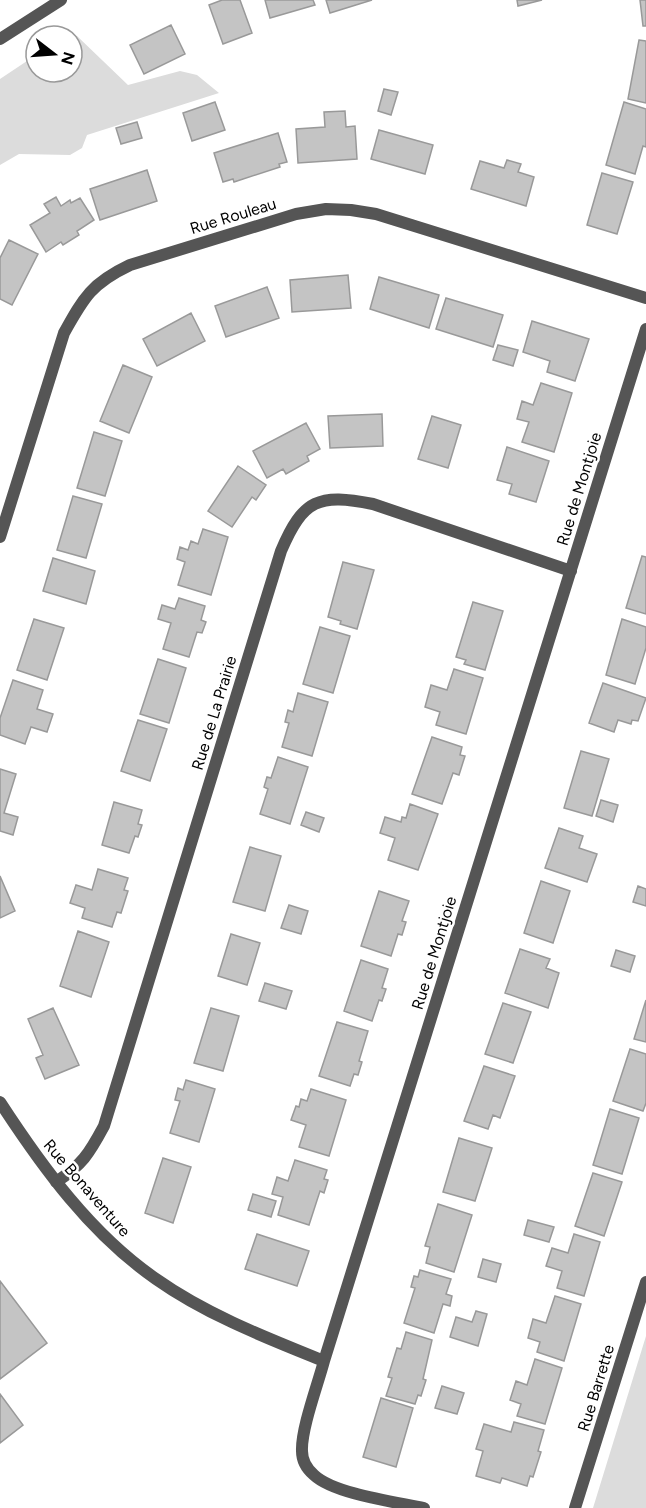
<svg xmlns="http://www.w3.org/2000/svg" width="646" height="1508" font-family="Figtree,sans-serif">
	<rect width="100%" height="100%" fill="#fff"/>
	<path fill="#dcdcdc" d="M77 36 128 85 180 71 197 75 219 93 87 135 82 148 70 155 19 154 0 165V79L36 55V72H72V37Z
		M646 1336V1508H593Z"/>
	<path fill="#c4c4c4" stroke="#999" stroke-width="1.5" d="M222 0H240L252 33 223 44 209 5Z
		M265 0H313L315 5 270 18Z
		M326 0H372L330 13Z
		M517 0H542L518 6Z
		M640 0H646V26H643Z
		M171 25 185 54 144 74 130 45Z
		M639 40 646 41V103L628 99Z
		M384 89 398 92 391 115 378 111Z
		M215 102 225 130 192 141 183 113Z
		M624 102 646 109V147L643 146 635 174 606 165Z
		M345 111 346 127 355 126 357 159 298 163 296 129 325 127 324 112Z
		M137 122 142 138 121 144 116 128Z
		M379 130 433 145 425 174 371 159Z
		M278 133 287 162 279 164 280 167 234 182 233 179 223 182 214 153Z
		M507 160 521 164 518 172 534 177 526 206 471 189 480 161 504 168Z
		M147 170 157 201 100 220 90 189Z
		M602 173 633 182 617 234 587 225Z
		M56 197 61 206 70 200 71 203 80 198 94 220 77 231 79 235 63 245 61 242 46 252 30 225 50 213 44 204Z
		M9 240 38 254 12 305 0 299V258Z
		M348 275 351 308 292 312 290 280Z
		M379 277 439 295 429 328 370 309Z
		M267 287 279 318 226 337 215 306Z
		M446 298 503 315 493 347 436 329Z
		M191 313 205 341 157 366 143 339Z
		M532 321 589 339 575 381 547 372 550 361 523 352Z
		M498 345 518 350 513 366 493 360Z
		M123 365 152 377 129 433 100 421Z
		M541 383 572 393 554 452 522 442 529 422 517 419 522 401 533 405Z
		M382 414 383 446 330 448 328 416Z
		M432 416 461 425 448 468 418 459Z
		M306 423 320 449 307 456 309 461 286 474 283 469 267 478 253 451Z
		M94 432 122 441 105 496 77 488Z
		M507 447 549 461 536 502 509 494 512 484 497 480Z
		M238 466 266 485 256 500 252 497 232 527 208 511Z
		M73 496 102 504 86 558 57 550Z
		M203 529 228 537 211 595 178 585 185 562 177 559 180 547 188 550 191 541 198 544Z
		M642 556 646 557V614L626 608Z
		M53 558 95 571 86 604 43 591Z
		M343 562 374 570 357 629 340 624 341 621 328 617Z
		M179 598 205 606 201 620 206 622 202 633 197 632 189 657 163 649 171 623 158 619 162 605 175 609Z
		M473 602 503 611 485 670 464 664 466 660 456 657Z
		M34 619 64 628 47 680 17 670Z
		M622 619 646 627V648L635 684 606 675Z
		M320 627 350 636 333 693 303 684Z
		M158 659 186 668 169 723 140 714Z
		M454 669 483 678 466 734 436 725 440 712 425 707 431 685 447 690Z
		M13 680 43 690 37 709 53 714 47 732 31 727 25 744 0 735V718Z
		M603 683 646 698 638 721 632 720 631 724 618 720 614 732 589 723Z
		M298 693 328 702 312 756 282 747 289 723 285 722 288 710 293 712Z
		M138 720 167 729 150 781 121 771Z
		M432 737 462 747 460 755 465 756 459 775 453 773 442 804 412 794Z
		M581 751 609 759 592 816 564 808Z
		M278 757 308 767 290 824 260 814 268 789 264 787 267 777 271 778Z
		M0 769 16 774 4 813 18 817 13 835 0 831Z
		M601 800 618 805 613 822 596 816Z
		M114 802 142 810 138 824 142 825 138 837 135 836 129 853 102 845Z
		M410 804 438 814 418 870 388 860 395 838 380 833 385 817 401 822 402 817 406 818Z
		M306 812 324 818 319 832 301 825Z
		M559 828 583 836 579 848 597 854 587 882 545 868Z
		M250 847 281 856 265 911 233 902Z
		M98 869 128 878 124 890 128 891 121 913 117 912 112 927 82 918 85 908 70 903 76 885 92 890Z
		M0 876 15 911 0 918Z
		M541 881 570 891 553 943 524 933Z
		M638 886 646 889V906L633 902Z
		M379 891 409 901 402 921 406 922 402 935 398 934 391 956 361 946Z
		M289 905 308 911 301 934 281 928Z
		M78 931 109 942 91 997 60 986Z
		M231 934 260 943 247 985 218 976Z
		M520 949 550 959 546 968 559 973 548 1008 505 993Z
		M616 950 635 956 630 972 611 966Z
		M361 960 388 969 382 988 386 989 382 1001 379 1000 372 1021 344 1011Z
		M265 983 292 991 286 1009 259 1001Z
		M646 1000V1042L634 1039Z
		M503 1003 531 1012 513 1063 485 1054Z
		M53 1008 79 1065 45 1079 36 1058 43 1055 28 1019Z
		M211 1008 239 1016 223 1071 194 1063Z
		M337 1022 368 1031 359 1061 362 1062 358 1075 354 1074 350 1086 319 1076Z
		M630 1049 646 1054V1103L643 1111 613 1101Z
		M484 1066 515 1076 500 1118 493 1115 488 1129 464 1121Z
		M186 1080 215 1089 199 1142 170 1133 180 1101 175 1100 178 1088 183 1090Z
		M311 1089 346 1100 329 1156 299 1147 306 1125 291 1120 296 1106 299 1107 301 1099 307 1101Z
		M610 1109 639 1118 622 1174 593 1165Z
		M459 1138 492 1148 475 1201 443 1192Z
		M163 1158 191 1167 173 1223 145 1213Z
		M295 1160 327 1170 324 1179 328 1180 324 1193 320 1191 309 1225 278 1215 283 1197 272 1194 277 1177 288 1181Z
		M593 1173 622 1182 604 1236 575 1226Z
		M253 1194 276 1201 271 1217 248 1210Z
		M438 1204 472 1215 454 1272 426 1263 430 1247 425 1246Z
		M528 1220 554 1227 549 1242 524 1235Z
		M257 1234 309 1251 297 1286 245 1269Z
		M574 1234 600 1242 584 1296 557 1288 562 1271 546 1266 552 1248 568 1253Z
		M483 1259 501 1264 496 1282 478 1277Z
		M420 1270 451 1279 446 1294 452 1296 450 1306 443 1304 434 1333 404 1323 415 1288 411 1287 414 1276 418 1277Z
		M0 1281 47 1343 0 1379Z
		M555 1296 581 1304 564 1361 537 1352 540 1342 528 1338 533 1319 546 1323Z
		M476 1311 487 1314 478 1346 450 1337 456 1317 472 1322Z
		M406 1332 432 1340 423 1379 426 1380 421 1396 418 1395 415 1404 386 1396 392 1378 388 1377 397 1348 401 1349Z
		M535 1359 562 1368 545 1424 517 1416 521 1404 510 1400 516 1381 527 1385Z
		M442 1386 464 1393 457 1414 435 1408Z
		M0 1394 23 1425 0 1443Z
		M381 1398 413 1408 396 1467 363 1457Z
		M514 1422 544 1430 538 1451 541 1452 533 1477 530 1476 527 1486 502 1478 500 1483 476 1476 483 1451 476 1449 484 1424 511 1432Z"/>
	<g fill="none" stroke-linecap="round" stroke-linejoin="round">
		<path stroke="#555" stroke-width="12" d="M0 537 64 333C84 297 92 283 130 265L296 214 326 209 351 210 376 214 646 298
			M0 1102C43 1168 91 1234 156 1279 207 1315 267 1338 324 1361
			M56 1182C82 1165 89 1154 104 1126L281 551C303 499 319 493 373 504L571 571
			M424 1508C396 1502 334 1494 314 1475 307 1469 302 1460 302 1451 301 1429 318 1384 324 1361L646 329
			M575 1508 646 1282"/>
		<path stroke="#555" stroke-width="12" d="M0 39 61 0"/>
	</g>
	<g text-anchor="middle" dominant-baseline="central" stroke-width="5" stroke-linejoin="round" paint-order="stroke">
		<g font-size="16" fill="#000" stroke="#fff">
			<text transform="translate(233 216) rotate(-17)">Rue Rouleau</text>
			<text transform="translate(579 489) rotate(-73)">Rue de Montjoie</text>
			<text transform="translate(214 713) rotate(-73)">Rue de La Prairie</text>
			<text transform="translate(434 953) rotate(-73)">Rue de Montjoie</text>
			<text transform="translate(87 1188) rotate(49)">Rue Bonaventure</text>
			<text transform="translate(596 1388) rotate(-73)">Rue Barrette</text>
		</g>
	</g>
	<g transform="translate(54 54) rotate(107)"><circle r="28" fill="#ffffff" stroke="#999999" stroke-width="1.5"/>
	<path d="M0-4.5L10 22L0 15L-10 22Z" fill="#000000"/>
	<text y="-9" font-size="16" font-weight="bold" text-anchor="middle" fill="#000000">N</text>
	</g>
</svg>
